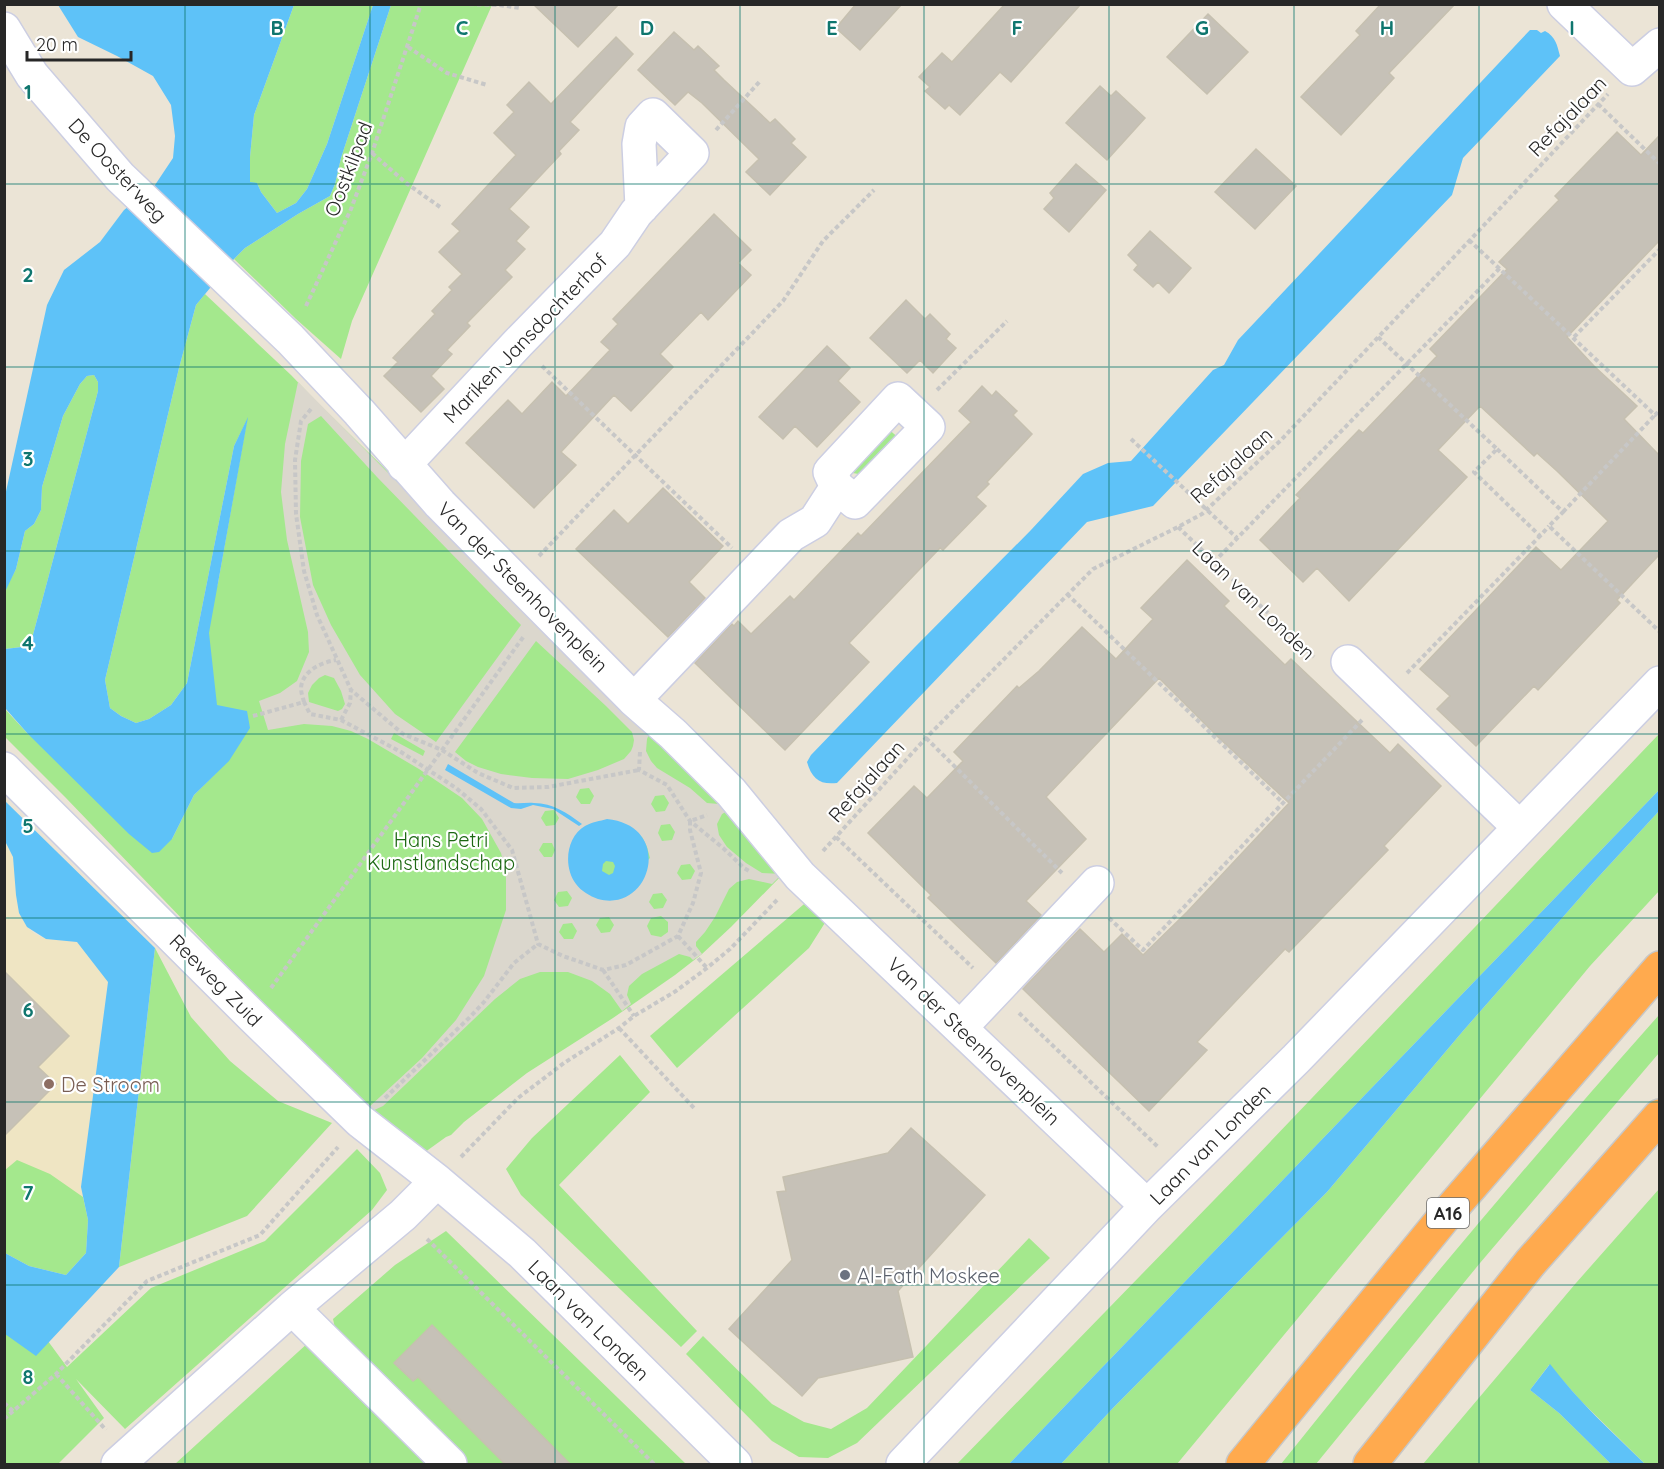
<svg xmlns="http://www.w3.org/2000/svg" width="1664" height="1469" font-family="Quicksand,sans-serif">
	<rect width="100%" height="100%" fill="#ebe4d6"/>
	<path fill="#efe5c3" d="M4 841 13 857 16 895 19 913 27 927 35 934 46 939 77 942 108 981 81 1187 88 1220 5 1253Z"/>
	<path fill="#a4e88d" d="M294 5H373L327 144 307 189 296 203 277 213 261 192 257 183H250V157L254 115Z
		M391 5H492L352 321 341 359 296 319 234 259 245 248 298 214 330 196 335 184 341 158Z
		M205 294 291 375 317 402 728 805 783 874 731 927 702 954 675 975 613 1018 527 1073 464 1122 451 1135 446 1137 421 1155 375 1120 66 798 5 737 4 708 28 734 172 839 194 795 216 773 204 627 218 583 247 420 234 446 187 683 171 705 149 719 136 723 121 716 110 708 105 680 179 368 196 305Z
		M94 375 98 382V391L30 646 5 649 4 592 16 569 25 531 34 524 41 510 42 487 63 416 80 384 87 376Z
		M885 426 902 441 870 476 847 472Z
		M1659 734V790L1009 1464H957L1251 1162Z
		M1659 811V891L1590 966 1177 1464H1061L1113 1408 1327 1192 1463 1031 1591 885Z
		M810 899 828 918 809 948 677 1068 650 1036Z
		M155 948 191 1017 230 1061 278 1101 332 1123 247 1216 119 1267Z
		M1659 1015V1053L1480 1263 1316 1464H1281C1403 1311 1529 1161 1659 1015Z
		M620 1055 650 1092 559 1185 697 1331 681 1347 521 1195 506 1169 532 1138Z
		M357 1149 380 1173 387 1190 372 1210 125 1429 76 1379 104 1418 58 1464H5V1286L9 1288 67 1367 151 1288 265 1241Z
		M17 1160 50 1174 83 1197 88 1220 86 1253 66 1275 29 1266 5 1253V1170Z
		M1659 1189V1464H1645L1582 1402 1549 1365 1530 1390 1559 1413 1611 1464H1423L1576 1283Z
		M446 1231 686 1464H468L337 1337 333 1319 395 1265Z
		M1029 1238 1050 1258 857 1443 828 1458 799 1457 772 1441 686 1354 703 1336 772 1404 804 1422 831 1429 867 1408Z
		M309 1342 433 1464H175Z"/>
	<path fill="#dbd7cd" fill-rule="evenodd" d="M298 382 616 703 650 732 647 739 646 751 651 761 657 768 690 788 707 803 719 804 723 801 731 809 722 814 717 824 719 835 727 847 746 863 762 873 782 874 772 884 749 879 737 882 729 889 715 917 705 932 696 942V946L702 954 693 960 690 957 679 954 642 974 629 986 627 995 631 1004 622 1011 610 994 592 981 568 972H540L520 979 495 999 383 1106 370 1112 368 1108 422 1058 456 1020 484 976 506 910V872L501 853 482 819 462 798 419 769 368 739 351 731 332 726 304 724 268 730 259 701 280 693 297 681 309 652 308 632 287 540 281 492 285 444ZM321 416 377 477 521 625 436 742 395 714 360 675 331 625 313 585 300 517 301 461 308 424ZM536 641 606 706 632 732 634 740 633 746 631 751 624 759 598 770 568 779 532 778 501 774 478 767 466 761 455 752ZM325 675 334 678 341 691 345 704 342 709 338 711 309 702 308 693 312 685 319 678ZM394 733 425 751 423 756 391 739ZM589 788 594 796 590 804H581L576 797 580 789ZM664 795 669 803 665 811 656 812 651 804 655 796ZM554 810 559 818 555 825 546 826 541 818 545 811ZM670 824 675 832 672 840 662 841 658 833 661 825ZM587 825 642 837 647 847 650 858 604 900 570 872ZM543 843H552L555 850 552 857H544L539 850ZM690 864 695 871 691 879 682 880 677 873 681 865ZM567 891 572 898 568 906 559 907 554 900 558 892ZM662 893 667 900 663 908 654 909 649 902 653 894ZM661 916 668 922V932L661 937 651 935 647 926 651 918ZM609 917 614 925 610 932 601 933 596 925 600 918ZM572 923 577 931 573 939H564L559 932 563 924Z"/>
	<path fill="#5ec2f8" fill-rule="evenodd" d="M58 5H294L254 115 250 157V182L257 183 261 192 277 213 296 203 307 189 327 144 373 5H391L341 158 335 184 330 196 298 214 245 248 234 259 196 305 179 368 105 680 110 708 121 716 136 723 149 719 171 705 187 683 234 446 248 417 209 633 217 705 247 711 250 728 229 761 194 795 172 839 159 852 152 853 129 834 28 734 5 708V649L30 646 98 391V382L94 375 87 376 80 384 63 416 42 487 41 510 34 524 25 531 16 569 5 592V496L47 305 64 270 100 242 124 210 155 185 173 158 175 136 171 105 153 76 117 56 78 37Z
		M1530 30H1537L1541 33 1545 31C1556 37 1557 45 1560 56L1463 158 1452 195 1153 506 1087 522 837 783C820 785 812 779 807 762L811 755 915 647 1031 530 1083 474 1108 463 1131 461 1213 370 1224 365 1238 340Z
		M448 764 514 803C521 804 527 802 534 803 553 803 567 813 582 824L579 826 553 809 533 805 521 809 511 808 445 770Z
		M1659 790V811L1591 885 1463 1031 1327 1192 1113 1408 1061 1464H1009Z
		M5 801 155 948 119 1267 36 1356 5 1334V1253L29 1266 66 1275 86 1253 88 1220 81 1187 108 982 77 942 46 939 27 927 19 913 16 895 13 857 5 841Z
		M607 819C675 826 651 914 598 899 590 896 581 891 576 884 563 867 566 837 585 826 592 822 600 821 607 819ZM606 861 613 862 615 866 613 873 609 875 602 871 603 864Z
		M1550 1364C1578 1401 1612 1432 1645 1464H1611L1559 1413 1530 1390Z"/>
	<path fill="#c6c1b7" stroke="#c6c0b0" stroke-width="1.5" d="M533 4H619L578 47Z
		M856 4H902L860 50 836 28Z
		M1005 4H1081L1011 82 1000 72 960 115 949 105 945 109 925 91 930 87 919 77 942 53 952 62Z
		M1381 4H1455L1389 73 1394 78 1341 135 1301 97 1360 35 1356 31Z
		M1208 14 1248 52 1207 94 1167 57Z
		M674 32 694 50 698 46 719 66 714 70 724 80 770 123 775 119 795 139 791 143 806 157 770 195 746 172 759 159 702 103 688 92 675 105 638 70Z
		M616 37 633 54 570 122 579 130 559 151 561 154 509 209 529 227 516 241 525 249 505 270 512 277 467 323 470 326 447 350 452 354 431 376 444 389 421 412 384 376 398 362 393 358 435 314 432 311 452 290 449 287 462 274 439 252 460 231 452 224 516 155 494 133 514 112 507 105 529 82 551 104Z
		M1100 86 1111 96 1116 91 1145 118 1107 160 1066 123Z
		M1617 132 1641 155 1659 136V241L1567 337 1594 366 1637 406 1624 419 1659 455V555L1617 600 1620 603 1538 690 1534 686 1476 746 1437 709 1450 696 1420 669 1536 547 1561 570 1608 521 1557 471 1537 453 1534 456 1480 406 1438 450 1467 477 1349 601 1317 568 1303 582 1260 540 1300 498 1296 495 1359 430 1363 433 1437 356 1430 349 1507 269 1499 262 1559 200 1555 196Z
		M1256 149 1296 186 1255 229 1215 192Z
		M1076 164 1106 190 1069 232 1044 209 1054 198 1050 193Z
		M714 214 751 250 738 263 751 275 708 320 701 312 660 354 673 367 631 411 614 395 561 452 576 465 534 508 466 443 508 400 522 414 552 382 566 396 610 350 601 342 618 324 613 319Z
		M1150 231 1191 268 1169 293 1158 282 1153 287 1134 270 1138 265 1128 255Z
		M906 300 925 319 930 314 950 334 946 339 956 348 933 373 920 360 907 373 870 338Z
		M827 346 850 368 838 381 860 402 817 447 795 426 783 439 759 417Z
		M982 386 992 396 996 391 1017 411 1013 415 1032 434 987 482 989 484 976 497 986 506 943 550 940 548 849 643 869 662 785 750 695 663 732 624 734 626 738 621 751 634 790 596 794 600 858 533 861 536 971 422 959 411Z
		M663 488 723 546 689 582 705 598 668 637 576 549 614 510 628 524Z
		M1187 560 1229 601 1224 606 1285 665 1291 659 1390 753 1398 744 1441 786 1384 846 1388 850 1289 952 1285 949 1197 1042 1207 1050 1149 1111 1023 989 1080 929 1104 952 1122 934 1143 955 1187 912 1289 803 1218 737 1159 678 1046 797 1086 839 1026 901 1041 915 996 963 928 898 931 895 868 833 914 786 927 798 963 761 954 752 1017 686 1019 688 1039 671 1082 627 1116 659 1153 619 1141 608Z
		M4 971 69 1036 38 1067 56 1084 4 1136Z
		M911 1128 985 1195 898 1291 913 1357 818 1378 802 1396 729 1329 792 1260 777 1192 786 1191 783 1177 888 1153Z
		M432 1325 570 1464H505L418 1377 413 1381 394 1363Z"/>
	<g fill="none" stroke-linecap="round" stroke-linejoin="round">
		<g stroke="#cccee2" stroke-width="36">
			<path id="minor" d="M1564 4 1632 69 1660 45
				M4 29 32 75 120 177 290 339 359 412 440 504 634 700 673 734 731 792 800 876 1147 1206
				M898 399 928 427 855 502 837 487 830 472Z
				M404 465 518 343 615 244 636 213 692 153 653 115 642 127 639 144 642 207
				M1348 662 1519 827
				M634 700 791 535 815 521 837 487
				M4 769 252 1016 360 1121 437 1181 522 1253 735 1464
				M960 1028 1097 883
				M292 1308 450 1464
				M118 1464 292 1308 403 1215 437 1181
				M903 1464 1147 1206 1296 1059 1660 683"/>
		</g>
		<g stroke="#c7c7c7" stroke-width="36">
			<path id="highway" d="M1243 1464 1445 1216 1660 968
				M1370 1464 1530 1263 1660 1116"/>
		</g>
		<path stroke="#c7c7c7" stroke-width="4" stroke-dasharray="4.5 3" stroke-linecap="butt" d="M462 4 499 5 520 8
			M408 47 447 73 487 85
			M1598 104 1660 164
			M716 130 761 80
			M372 153 406 183 440 207
			M1469 240 1655 415 1660 410
			M306 306 351 209 372 153 421 4
			M1378 337 1497 449 1474 472 1540 536 1549 526
			M1574 337 1660 249
			M542 366 732 548
			M937 390 1007 321
			M311 409 301 421 295 460 296 514 304 571 317 615 351 690 403 734 442 750 478 773 513 788 548 787 639 770
			M1131 439 1237 538
			M1497 449 1563 512 1549 526 1660 632
			M1563 512 1655 415
			M1178 527 1314 657
			M539 556 783 301 823 241 874 190
			M1214 562 1500 268
			M1067 594 1283 803
			M1407 673 1540 536
			M304 702C303 698 301 693 301 688 302 671 322 662 336 660
			M253 716 304 702 310 714 341 720 401 752 456 788 481 809 512 850 538 944 563 956 603 970 626 965 678 936 693 903 701 873 690 830V821L707 815
			M341 720 350 703 351 690
			M926 738 1062 873
			M640 752 639 770 667 785 690 821 723 848 744 868 751 872
			M836 837 973 968
			M823 851 926 738 1093 569 1178 527 1202 514 1281 440 1608 94
			M1109 918 1143 950 1362 720
			M678 936 707 968
			M603 970 634 1016
			M271 988 524 636
			M1019 1013 1158 1147
			M619 1028 694 1108
			M385 1098 469 1018 484 1002 514 963 538 944
			M461 1157 518 1098 564 1063 619 1028 634 1016 676 991 707 968 730 949 777 900
			M427 1239 654 1464
			M56 1374 106 1430
			M4 1403 13 1411
			M4 1419 56 1374 147 1281 260 1235 338 1147"/>
		<use href="#minor" stroke="#fff" stroke-width="33"/>
		<use href="#highway" stroke="#ffaa4e" stroke-width="33"/>
	</g>
	<path fill="none" stroke="#0f766e" stroke-width="1.5" stroke-opacity="0.55" d="M185 4V1464M370 4V1464M555 4V1464M740 4V1464M924 4V1464M1109 4V1464M1294 4V1464M1479 4V1464M4 184H1660M4 367H1660M4 551H1660M4 734H1660M4 918H1660M4 1102H1660M4 1285H1660"/>
	<circle fill="#8d6e63" stroke="#fff" stroke-width="2" cx="49" cy="1084" r="6"/>
	<circle fill="#6b7280" stroke="#fff" stroke-width="2" cx="845" cy="1275" r="6"/>
	<g text-anchor="middle" dominant-baseline="central" stroke-width="4.5" stroke-linejoin="round" paint-order="stroke">
		<rect fill="#fff" stroke="#686868" stroke-width="1.5" x="1427" y="1198" width="42" height="30" rx="4.5"/>
		<g font-size="18" font-weight="bold" fill="#272727">
			<text x="1448" y="1213">A16</text>
		</g>
		<g font-size="20" fill="#272727" stroke="#fff">
			<text transform="translate(1567 116) rotate(-46)">Refajalaan</text>
			<text transform="translate(348 169) rotate(-69)">Oostkilpad</text>
			<text transform="translate(118 170) rotate(47)">De Oosterweg</text>
			<text transform="translate(525 338) rotate(-46)">Mariken Jansdochterhof</text>
			<text transform="translate(1231 465) rotate(-42)">Refajalaan</text>
			<text transform="translate(523 587) rotate(45)">Van der Steenhovenplein</text>
			<text transform="translate(1254 600) rotate(44)">Laan van Londen</text>
			<text transform="translate(866 781) rotate(-48)">Refajalaan</text>
			<text transform="translate(216 980) rotate(45)">Reeweg Zuid</text>
			<text transform="translate(974 1041) rotate(44)">Van der Steenhovenplein</text>
			<text transform="translate(1210 1144) rotate(-45)">Laan van Londen</text>
			<text transform="translate(589 1320) rotate(45)">Laan van Londen</text>
		</g>
		<g font-size="20" fill="#1d6813" stroke="#fff">
			<text x="441" y="839">Hans Petri<tspan x="441" dy="23">Kunstlandschap</tspan></text>
		</g>
		<g font-size="20" fill="#785e54" stroke="#fff" text-anchor="start">
			<text x="61" y="1084">De Stroom</text>
		</g>
		<g font-size="20" fill="#5b616d" stroke="#fff" text-anchor="start">
			<text x="857" y="1275">Al-Fath Moskee</text>
		</g>
	</g>
	<g font-size="20" text-anchor="middle" font-weight="bold" fill="#0f766e" stroke="#fff" stroke-width="4.5" stroke-linejoin="round" paint-order="stroke">
		<text x="277" y="35">B</text>
		<text x="462" y="35">C</text>
		<text x="647" y="35">D</text>
		<text x="832" y="35">E</text>
		<text x="1017" y="35">F</text>
		<text x="1202" y="35">G</text>
		<text x="1387" y="35">H</text>
		<text x="1572" y="35">I</text>
		<text x="28" y="99">1</text>
		<text x="28" y="282">2</text>
		<text x="28" y="466">3</text>
		<text x="28" y="650">4</text>
		<text x="28" y="833">5</text>
		<text x="28" y="1017">6</text>
		<text x="28" y="1200">7</text>
		<text x="28" y="1384">8</text>
	</g>
	<rect width="1664" height="1469" fill="none" stroke="#272727" stroke-width="12"/>
	<path d="M27 51v9h104v-9" fill="none" stroke="#272727" stroke-width="3"/>
	<text x="36" y="51" font-size="18" fill="#272727" stroke="#ffffff" stroke-width="4.5" paint-order="stroke">20 m</text>
</svg>
